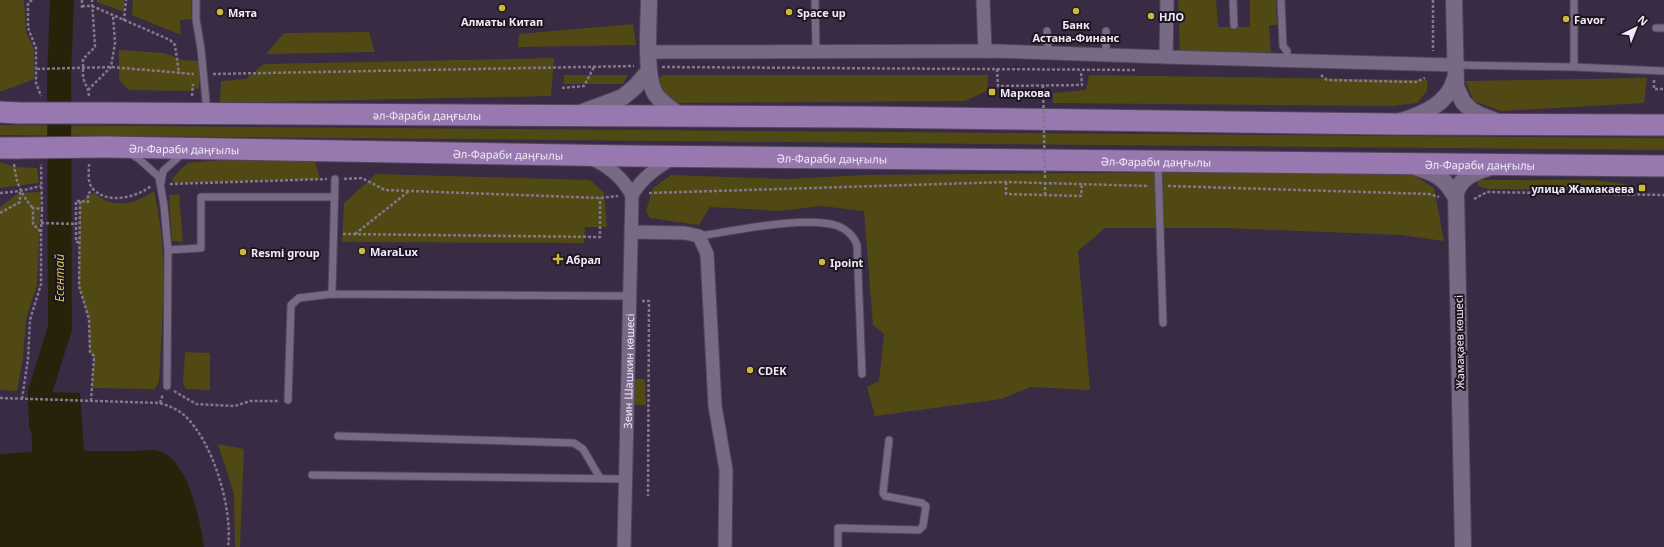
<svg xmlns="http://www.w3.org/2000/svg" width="1664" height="547" font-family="'Noto Sans',sans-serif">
	<rect width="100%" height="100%" fill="#382b43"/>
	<path fill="#514914" d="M0 0H24L26 32 34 49V79L3 91H0Z
		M97 0H124V12L97 2Z
		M133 0H191V19L180 20 181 35 132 15Z
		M1178 0H1216L1218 27H1250V0H1276L1277 25H1269L1271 52 1180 53Z
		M633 24 636 45 518 47 519 34Z
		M369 32 375 52 266 54 284 33Z
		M119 50 164 53 183 60 200 61 199 88 188 91 129 90 119 80Z
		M554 58 551 96 220 103 221 81 246 79 264 64Z
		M564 75H628L623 84H564Z
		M663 75H988L987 91 965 101 671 103 659 89 656 80Z
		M1089 75 1427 80V91L1417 103 1391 106 1053 103V93L1086 90Z
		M1647 78 1644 103 1501 111 1474 101 1465 81Z
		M0 125 1664 138V150L0 135Z
		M314 159 320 179 175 183 172 179 180 170 188 163 225 160Z
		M0 162 15 167 37 168 39 183 0 188Z
		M1406 170 1434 188 1444 241 1401 235 1224 228H1105L1078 251 1090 390 1031 387 1001 399 875 416 867 387 879 381 884 334 873 325 864 211 821 206 781 211 710 207 699 225 650 218 646 211 653 188 671 175 787 179 866 175Z
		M376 174 590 180 604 193 607 227H585L584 243 342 242 344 203Z
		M1477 180H1595L1630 185 1631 191 1488 189 1478 186Z
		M154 191C169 253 162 319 159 381L155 389 92 388 94 356 90 352 89 319 79 286 80 201 94 193C113 209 134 205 154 191Z
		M41 192 37 285 26 319 23 358 17 391 0 390V207L19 193Z
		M179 194 183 242 172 241 169 195Z
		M185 352 210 353V390L186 389 183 383Z
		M632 379H645L646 405H632Z
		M218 444 244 449 240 547H235L234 494Z"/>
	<path fill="#27230a" d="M31 392 80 393 84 451C100 451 117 451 133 451 140 451 148 450 155 450 188 455 200 520 204 547H0V454L32 452Z"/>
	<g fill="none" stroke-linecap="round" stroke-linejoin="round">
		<path stroke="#27230a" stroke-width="24" d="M41 425 40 392 60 328 59 78 62 0"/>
		<g stroke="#51465b" stroke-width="9">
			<path id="service" d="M196 0V19L201 49 207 112
				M815 0 816 50
				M1233 0 1234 25
				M1281 0 1283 46 1287 51V60
				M1574 0V67
				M1656 28H1664
				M1047 31 1048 52
				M1106 54V31
				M1455 65 1574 67 1664 71
				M129 153 139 159 159 177 164 206 168 250 167 386
				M1158 164 1163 323
				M161 183 163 171 182 154
				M699 236C733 231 808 215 838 226 846 229 854 236 857 245L862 374
				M168 250 201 248V197H335
				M332 294 335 179
				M288 400 291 305 299 298 332 294 629 296
				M338 436 574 443 583 449 600 478
				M312 475 626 479
				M838 547V528L919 530 923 526 926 506 922 503 885 496 883 493 889 440"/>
		</g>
		<g stroke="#51465b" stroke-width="15">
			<g id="minor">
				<path d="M983 0 985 51"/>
				<path d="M649 52 997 51 1166 57 1455 65"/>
				<path d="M1166 57 1167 0"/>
				<path d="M589 158C608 165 622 177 632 195"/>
				<path d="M631 232 685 233 699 236 707 254 715 406 726 470 725 547"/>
				<path id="s1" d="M624 547 632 195C642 178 656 168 673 158"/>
			</g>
		</g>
		<g stroke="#51465b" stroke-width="18">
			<path id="tertiary" d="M649 0C649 22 644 79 656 95 663 104 674 111 682 117
				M1454 0 1456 87 1463 102 1471 110 1480 115 1498 122
				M580 113 623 97 635 87 649 71
				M1401 121C1424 114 1449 103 1455 78
				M1415 167C1436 173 1446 179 1456 198
				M1463 547 1456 193C1461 176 1476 172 1491 167"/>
		</g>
		<g stroke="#51465b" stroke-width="23">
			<g id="primary">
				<path d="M0 112 18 113"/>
				<path id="s2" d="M106 113 861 117 1392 124 1664 125"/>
				<path id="s3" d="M106 147 631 156 1664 166"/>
				<path d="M0 148H18"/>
			</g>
		</g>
		<path stroke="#83778c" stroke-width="2.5" stroke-dasharray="3 2" stroke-linecap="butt" d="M32 0 28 3V28L36 48V83L41 96
			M82 0V10
			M1433 0V51
			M82 6H92L170 40 175 45 179 74
			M124 21 126 0
			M662 67 1137 70
			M37 69 111 67 194 74
			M997 69 998 86 1082 85 1081 71
			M213 74 634 66
			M1321 75 1327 80 1416 82 1425 78
			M1654 80V89H1664
			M562 88 584 86 594 67
			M88 90 111 67 115 43 113 15
			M89 96 88 90 83 78V59L95 47 92 0
			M192 96 193 84
			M14 164C16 182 21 195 33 208
			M89 164C89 172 87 183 93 189 108 205 137 197 151 186
			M344 179 362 178 385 190 600 198 618 196
			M1006 182V194L1081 196 1082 183
			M170 184 327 179
			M1168 186 1429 194 1439 197
			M0 193 20 191 41 186
			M649 193 1006 182 1149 186
			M1045 195V180
			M1474 199 1487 192 1664 195
			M0 213 20 202V192
			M41 223 76 224
			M41 232 42 209
			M343 234 600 237V198
			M355 234 409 191
			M79 242H76V201H80
			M642 301H649L648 496
			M174 391 196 404 235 406 250 401H278
			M0 398 160 403 163 394
			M22 399 28 359 30 320 41 284V232L33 224V208L42 209 41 164
			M91 401 94 356 90 352 89 319 79 286 80 201 88 202V194L93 189
			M160 403C169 406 177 409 184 415 213 441 233 509 228 547"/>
		<use href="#service" stroke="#786a85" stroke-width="7"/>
		<use href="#minor" stroke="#786a85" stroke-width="13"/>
		<use href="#tertiary" stroke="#786a85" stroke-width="16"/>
		<use href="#primary" stroke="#9779b0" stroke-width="21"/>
		<g stroke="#51465b" stroke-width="23" stroke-linecap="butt">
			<path id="primary-bridge" d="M18 113H106
				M18 148 106 147"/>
		</g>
		<path stroke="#83778c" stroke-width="2.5" stroke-dasharray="3 2" stroke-linecap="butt" d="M1043 85 1045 180"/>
		<use href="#primary-bridge" stroke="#9779b0" stroke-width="21"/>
	</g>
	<g fill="#cdb938" stroke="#1c1621" stroke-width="1.5">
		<circle cx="502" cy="8" r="4"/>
		<circle cx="1076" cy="11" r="4"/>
		<circle cx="220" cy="12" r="4"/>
		<circle cx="789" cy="12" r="4"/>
		<circle cx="1151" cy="16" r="4"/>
		<circle cx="1566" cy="19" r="4"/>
		<rect x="988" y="88" width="8" height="8" rx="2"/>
		<rect x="1638" y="184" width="8" height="8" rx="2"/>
		<circle cx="362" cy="251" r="4"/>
		<circle cx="243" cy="252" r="4"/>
		<path d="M556 253h4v4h4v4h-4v4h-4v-4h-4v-4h4z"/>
		<circle cx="822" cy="262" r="4"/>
		<circle cx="750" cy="370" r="4"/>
	</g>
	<g text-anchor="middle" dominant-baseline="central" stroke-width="4" stroke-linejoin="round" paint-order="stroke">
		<g font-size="11" font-weight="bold" fill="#f1e8f8" stroke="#1c1621" text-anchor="start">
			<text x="228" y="12">Мята</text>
			<text x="797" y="12">Space up</text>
			<text x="1159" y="16">НЛО</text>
			<text x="1574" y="19">Favor</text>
			<text x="502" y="21" text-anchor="middle">Алматы Китап</text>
			<text x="1076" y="24" text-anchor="middle">Банк<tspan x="1076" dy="13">Астана-Финанс</tspan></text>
			<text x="1000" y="92">Маркова</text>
			<text x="1634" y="188" text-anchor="end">улица Жамакаева</text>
			<text x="370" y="251">MaraLux</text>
			<text x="251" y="252">Resmi group</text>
			<text x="566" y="259">Абрал</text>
			<text x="830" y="262">Ipoint</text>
			<text x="758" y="370">CDEK</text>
		</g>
		<g font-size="11" fill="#f1e8f8" stroke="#1c1621">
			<text stroke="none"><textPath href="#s2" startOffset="321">әл-Фараби даңғылы</textPath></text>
			<text stroke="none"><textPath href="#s3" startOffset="78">Әл-Фараби даңғылы</textPath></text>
			<text stroke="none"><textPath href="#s3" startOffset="402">Әл-Фараби даңғылы</textPath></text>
			<text stroke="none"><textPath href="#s3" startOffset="726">Әл-Фараби даңғылы</textPath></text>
			<text stroke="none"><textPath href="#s3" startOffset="1050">Әл-Фараби даңғылы</textPath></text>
			<text stroke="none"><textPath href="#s3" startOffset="1374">Әл-Фараби даңғылы</textPath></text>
			<text transform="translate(1459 342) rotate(-91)">Жамақаев көшесі</text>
			<text stroke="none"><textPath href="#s1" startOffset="176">Зеин Шашкин көшесі</textPath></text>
		</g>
		<g font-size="12" font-style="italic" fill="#d5c358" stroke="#1c1621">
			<text transform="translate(59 278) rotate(-90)">Есентай</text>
		</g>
	</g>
	<g transform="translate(1636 28) rotate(43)" stroke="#1c1621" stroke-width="3" paint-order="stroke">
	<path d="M0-3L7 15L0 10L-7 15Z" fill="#f1e8f8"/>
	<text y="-6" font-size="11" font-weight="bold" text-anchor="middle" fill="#f1e8f8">N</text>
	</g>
</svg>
